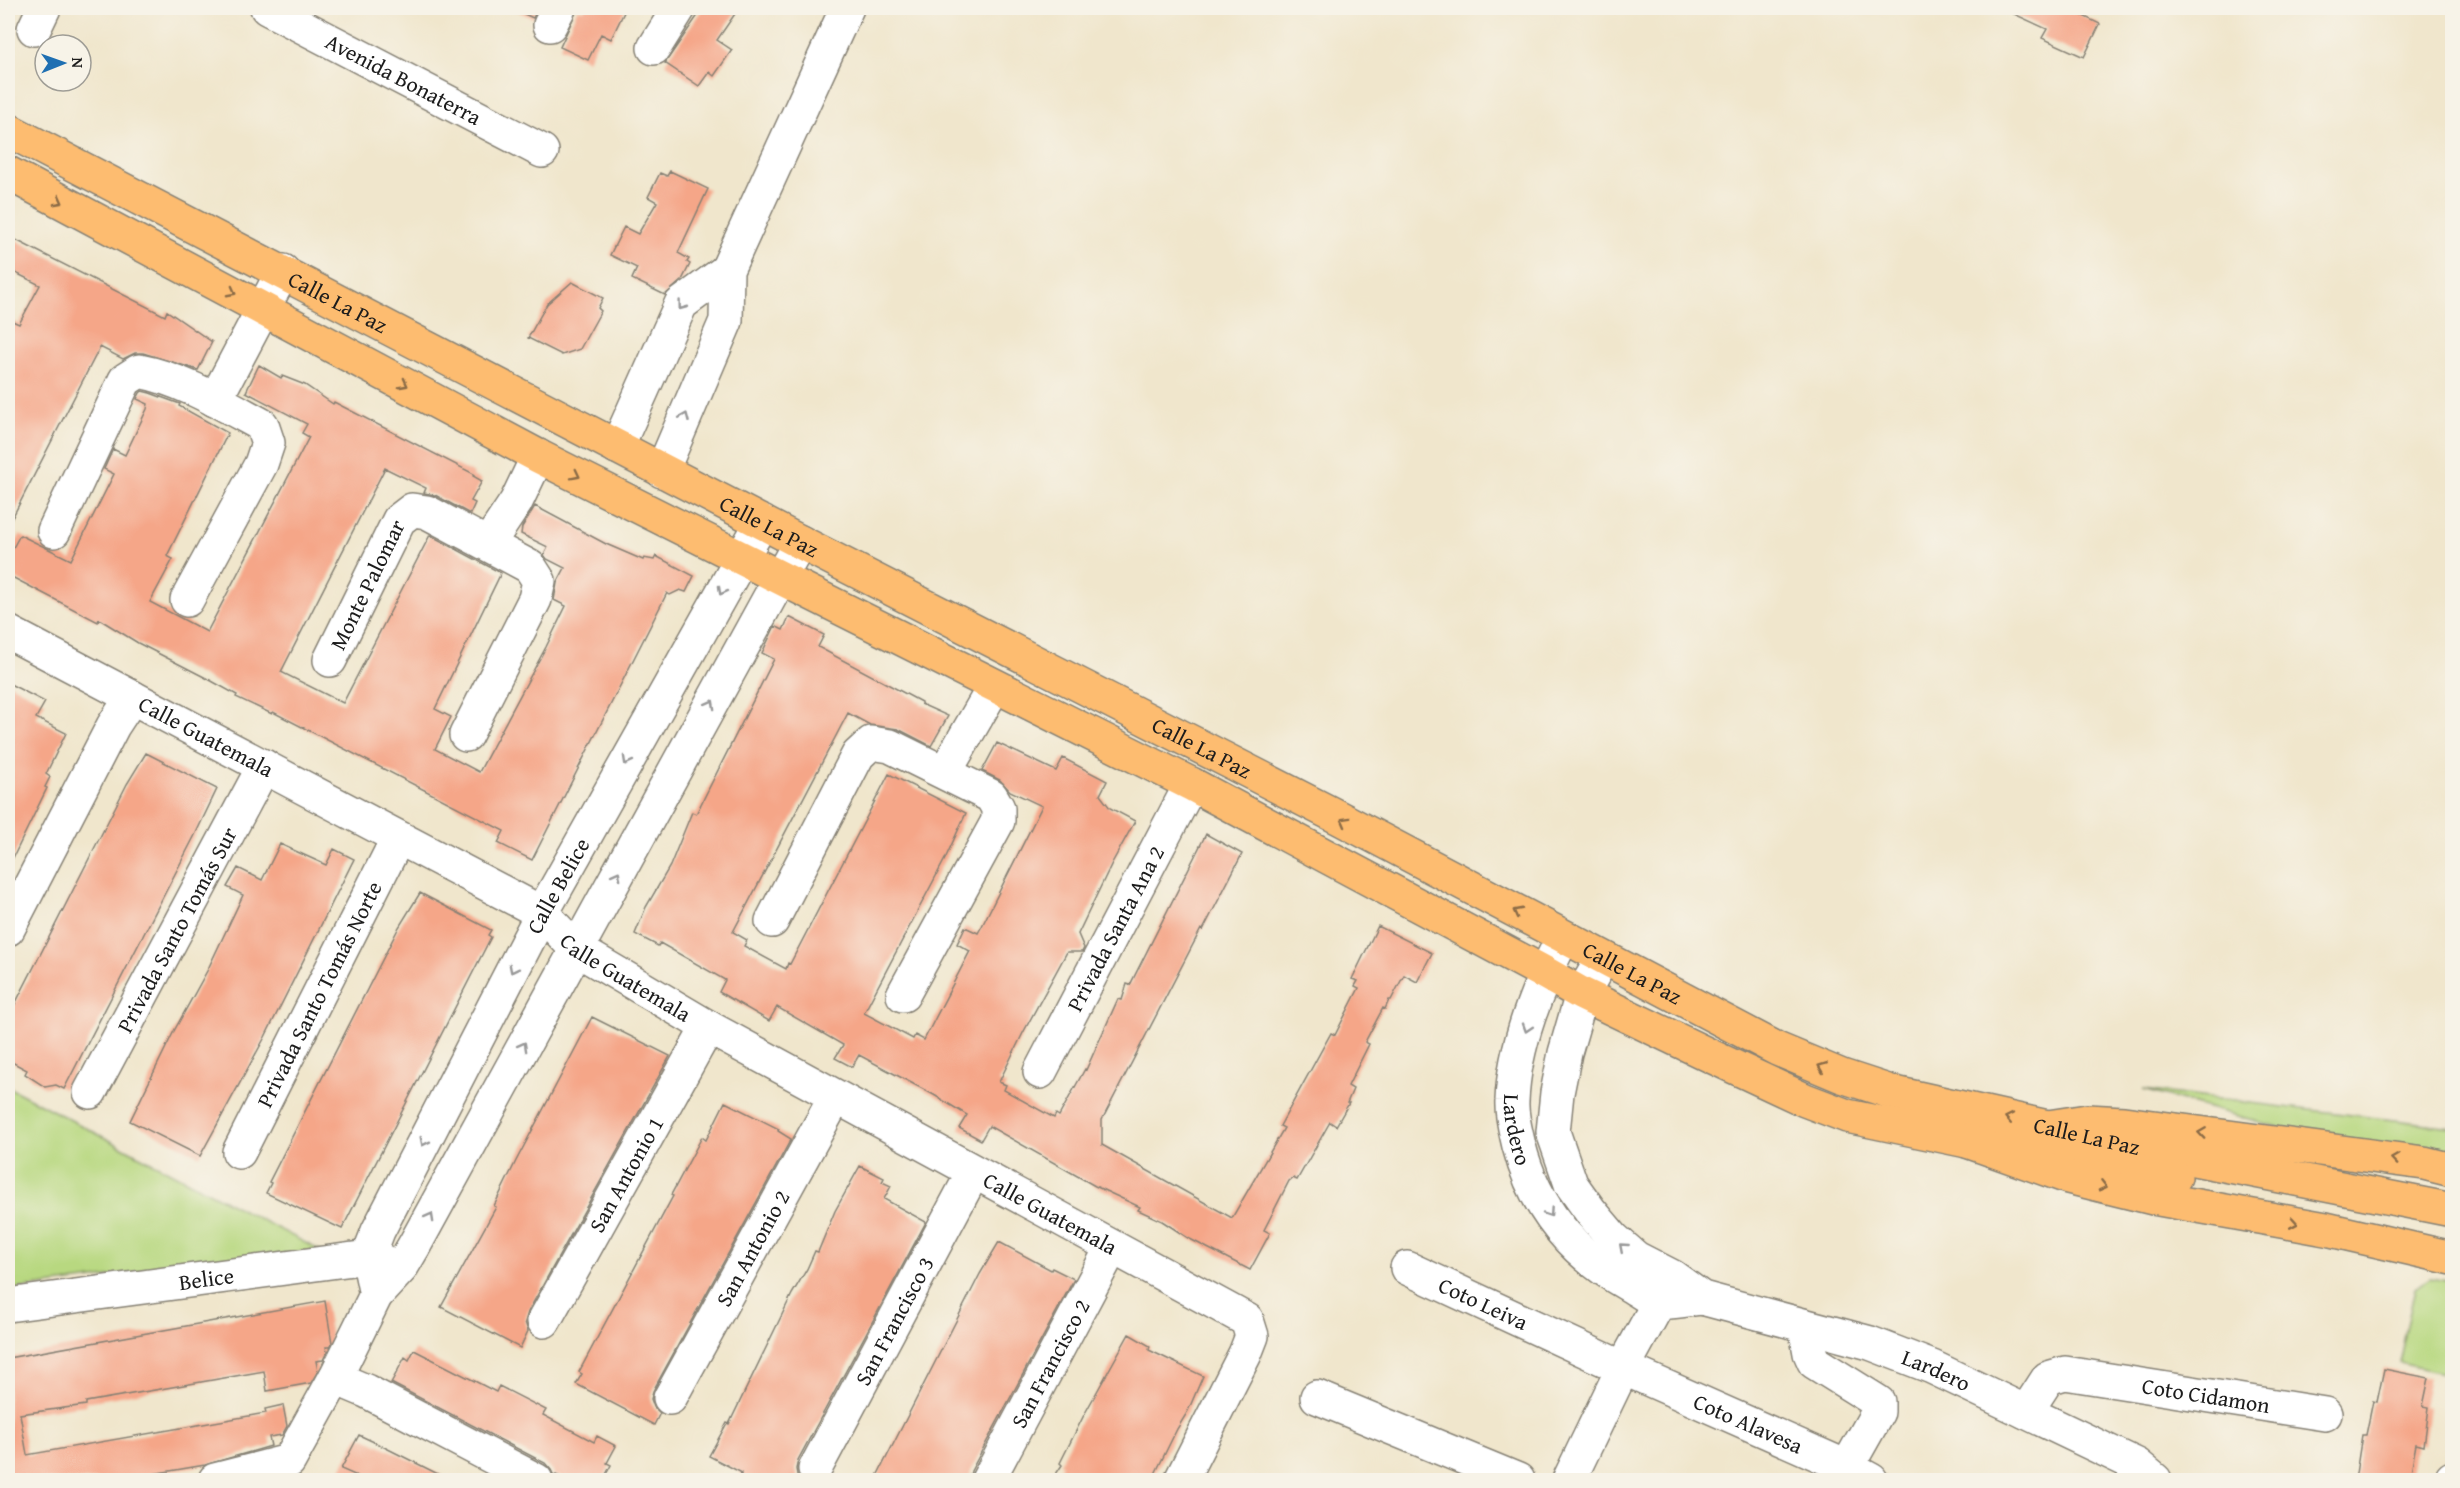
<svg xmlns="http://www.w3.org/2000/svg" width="2460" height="1488" font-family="'Gentium Book Plus',serif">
	<rect width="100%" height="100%" fill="#f7f3e8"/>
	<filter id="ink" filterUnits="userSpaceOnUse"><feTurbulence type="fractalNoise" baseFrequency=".0167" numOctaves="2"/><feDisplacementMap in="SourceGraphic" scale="12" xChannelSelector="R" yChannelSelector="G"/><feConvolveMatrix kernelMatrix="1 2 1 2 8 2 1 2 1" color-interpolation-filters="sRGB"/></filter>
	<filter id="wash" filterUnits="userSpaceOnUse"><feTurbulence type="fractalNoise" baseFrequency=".008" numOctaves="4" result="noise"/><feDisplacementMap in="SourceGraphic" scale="24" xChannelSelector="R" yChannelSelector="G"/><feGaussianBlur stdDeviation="1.35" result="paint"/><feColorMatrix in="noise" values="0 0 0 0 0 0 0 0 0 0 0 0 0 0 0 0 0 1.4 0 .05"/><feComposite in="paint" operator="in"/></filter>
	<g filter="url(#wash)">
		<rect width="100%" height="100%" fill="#f0e6cc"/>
		<path fill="#b8d880" stroke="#6a7a4e" stroke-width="1.5" d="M8 1087 319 1250 8 1290Z
			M2143 1090 2452 1127V1164L2332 1142Z
			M2430 1278 2452 1282V1375L2399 1363 2415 1288Z"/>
		<g id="blocks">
			<path fill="#f5a688" d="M511 8H538L533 18Z
				M578 8 583 10 584 8H626L611 39 601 34 588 60 560 47Z
				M703 8H739L717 40 732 50 714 76 709 72 699 86 665 63Z
				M2001 8H2084L2081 15 2100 24 2084 57 2042 38 2047 29Z
				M670 171 708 189 678 253 689 259 687 262 690 264 682 280 665 295 632 279 637 268 610 255 624 227 638 234 657 202 648 197 660 173 667 176Z
				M8 236 165 316 167 311 212 342 198 370 143 353H135L123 359 100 347 8 526V319L19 324 40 285 8 269Z
				M572 282 603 298 598 308 601 311 580 349 562 355 528 338 547 304Z
				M259 365 281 378 282 376 305 385 333 404 334 402 474 474 473 476 482 481 471 501 475 503 470 514 435 495 424 493 426 488 385 468 281 672 343 703 430 535 501 573 435 709 451 717 435 749 479 772 546 647 566 606 554 600 557 583 565 568 547 559 544 555 548 547 521 534 522 527 535 506 606 544 643 560 644 558 654 560 656 556 694 576 686 592 680 590 670 595 667 593 532 860 498 843 504 831 273 712 272 714 236 697 237 695 208 679 138 643 99 619 98 622 8 575V557L20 535 71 560 114 474 104 469 113 449 125 455 147 409 148 404 137 399 140 393 142 391 150 393 180 404 179 406 228 433 167 556 173 559 150 602 207 632 309 437 302 433 307 424 246 392Z
				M789 617 824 635 818 647 921 702V704L948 716 931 746 898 729 870 725 848 713 733 932 747 940 744 946 786 969 788 963 790 964 889 774 966 813 945 859 864 1013 913 1039 915 1035 924 1040 970 951 957 944 965 927 978 933 982 926 1042 806 1010 791 1000 780 982 771 997 743 1056 771 1063 758 1107 781 1100 795 1110 808 1135 821 1112 863 1078 934 1084 948 1082 952H1067L1023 1033 999 1082 1006 1085 1004 1090 1054 1118 1056 1114 1059 1116 1085 1069 1086 1070 1118 999 1122 1000 1127 984 1130 985 1206 834 1242 854 1203 930 1201 929 1102 1120V1145L1232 1218 1284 1128 1280 1126 1331 1033 1335 1035 1359 988 1355 986 1358 981 1352 979 1378 926 1432 953 1417 982 1404 975 1391 1000H1389L1385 1009 1383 1008 1365 1042 1369 1044 1348 1086 1353 1089 1347 1103H1349L1336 1126 1330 1122 1297 1180 1293 1178 1289 1181 1264 1230 1270 1233 1250 1270 1188 1238 1162 1221 1138 1210 1140 1207 1095 1186 989 1126 981 1140 959 1128 967 1115 934 1095 859 1055 852 1067 835 1058 843 1045 777 1007 769 1021 719 992 725 980 660 943 658 946 635 934 646 907 670 866 692 812 696 814 774 659 762 653 775 626 783 630Z
				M8 683 45 702 36 718 66 733 46 774 50 777 45 787 47 788 8 868V744L13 733 8 730Z
				M146 753 217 789 195 835 64 1089 56 1085 45 1087 25 1074 27 1070 8 1060V1018L127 784Z
				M280 844 326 865 334 849 354 859 265 1037 200 1156 130 1121 174 1031 207 971 243 895 227 887 238 868 262 880Z
				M420 893 491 930 488 935 491 937 342 1229 266 1193 271 1183 269 1182 399 927Z
				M592 1017 670 1056 528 1312 525 1322 528 1331 520 1348 441 1307 496 1207 494 1206 516 1161Z
				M725 1102 779 1129 778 1131 791 1139 654 1389 651 1399 654 1407 660 1413 654 1425 576 1384 582 1374 579 1372 673 1196 671 1195 702 1137 706 1140Z
				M860 1166 884 1178 882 1182 891 1186 884 1199 926 1222 798 1460 796 1469 798 1480H737L742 1473 709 1456 727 1423 729 1424 792 1294 807 1269 815 1251 818 1252 835 1211Z
				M999 1242 1051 1270 1052 1268 1074 1279 971 1471 969 1480H875L980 1274Z
				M325 1301 332 1343 330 1347H326L327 1352 323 1360 316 1361 318 1371 311 1383 267 1391 264 1371 86 1402V1405L20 1414 27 1455 266 1413 265 1409 283 1405 287 1426 282 1435 269 1437 271 1446 205 1465 117 1480H8V1358Z
				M1129 1334 1150 1346 1149 1350 1203 1376 1188 1411 1177 1429 1152 1480H1052L1062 1465 1060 1463 1084 1415Z
				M414 1350 496 1392 499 1386 546 1410 543 1415 594 1442 597 1436 616 1446 607 1463 611 1465 603 1480H567L556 1475 555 1478 551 1470 545 1463 391 1383 405 1357 409 1360Z
				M2384 1369 2429 1378 2423 1406 2429 1407 2424 1446 2416 1444 2411 1472H2408L2406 1480H2355L2362 1435H2366L2373 1401 2377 1402Z
				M359 1435 374 1442 450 1480H366L341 1469Z"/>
		</g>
	</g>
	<g filter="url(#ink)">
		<use href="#blocks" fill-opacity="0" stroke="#868174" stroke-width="1.5"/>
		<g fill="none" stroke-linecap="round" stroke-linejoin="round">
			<g stroke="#868174" stroke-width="36">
				<g id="minor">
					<path id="s1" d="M267 8 542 151"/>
					<path d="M550 25 559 8"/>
					<path d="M34 29 44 8"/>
					<path d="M654 48 679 8"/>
					<path d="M215 400 283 271"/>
					<path d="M617 447 681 304 727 270"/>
					<path d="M662 471 726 321 727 270 847 8"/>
					<path d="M54 531 125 380 139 371C182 379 223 404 262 425L268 443 261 464 187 600"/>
					<path d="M488 544 516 502 538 456"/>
					<path id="s2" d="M8 632 542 913 576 949 708 1027 1247 1320 1252 1336 1245 1354 1181 1480"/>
					<path id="s3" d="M330 660 399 520 412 510 427 512 530 567 539 581 535 599 466 735"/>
					<path d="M945 772 994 687"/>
					<path d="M772 921 858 755 871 743 890 746 991 796 998 808V821L903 995"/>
					<path d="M8 929 113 726 132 697"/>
					<path id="s4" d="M1563 937C1538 987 1514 1045 1512 1101 1511 1116 1516 1132 1519 1146 1535 1208 1573 1254 1629 1285 1638 1290 1652 1301 1661 1302 1675 1303 1689 1299 1702 1298"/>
					<path id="s5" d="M1603 958 1582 994 1565 1053 1557 1093 1553 1132 1571 1184 1591 1212 1613 1238 1636 1258 1673 1277 1702 1298 1870 1343 1932 1367 2137 1465 2155 1480"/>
					<path id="s6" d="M1040 1072 1191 784"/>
					<path id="s7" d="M90 1092 264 766"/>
					<path id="s8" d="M239 1152 398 838"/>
					<path id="s9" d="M1407 1268 1623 1368 1847 1467 1871 1480"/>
					<path id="s10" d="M376 1295 368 1257 378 1231 542 913 762 522"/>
					<path id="s11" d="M8 1305 368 1257 388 1263"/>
					<path id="s12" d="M544 1321 708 1027"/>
					<path d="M1805 1326 1810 1353 1814 1362 1878 1402V1412L1847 1467"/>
					<path d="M335 1378 366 1391 536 1480"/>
					<path d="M1317 1397 1518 1480"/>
					<path id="s13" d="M670 1398 835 1098"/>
					<path id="s14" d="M2026 1412 2048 1378 2065 1373 2325 1414"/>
					<path id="s15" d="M815 1469 973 1173"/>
					<path d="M215 1480 289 1461 335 1378 376 1295 401 1268 414 1246 800 542"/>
					<path id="s16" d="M988 1480 1112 1247"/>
					<path d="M1569 1480 1623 1368 1670 1282"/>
					<path d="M2451 1480 2452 1478"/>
				</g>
			</g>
			<g stroke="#868174" stroke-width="36">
				<g id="major">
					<path id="s17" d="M8 130 800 542 1332 814 1777 1049 1842 1076 1891 1092 2169 1154 2452 1210"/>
					<path d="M8 173 538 456 1191 784 1545 973 1582 994 1713 1057 1805 1100 1847 1116 1967 1141 2175 1177"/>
				</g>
			</g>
			<g stroke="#868174" stroke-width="36">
				<path id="highway" d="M2048 1127 2087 1121 2124 1123 2424 1163 2452 1170
					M1967 1141 2068 1177 2153 1198 2326 1229 2452 1258"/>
			</g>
			<use href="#minor" stroke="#fff" stroke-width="33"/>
			<use href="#major" stroke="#fdbc70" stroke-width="33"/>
			<use href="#highway" stroke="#fdbc70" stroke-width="33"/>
		</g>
		<defs><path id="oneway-chevron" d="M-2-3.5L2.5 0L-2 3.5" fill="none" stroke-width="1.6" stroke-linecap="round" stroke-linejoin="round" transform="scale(1.5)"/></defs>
		<g stroke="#8c6c46">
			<use href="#oneway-chevron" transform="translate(59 201) rotate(28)"/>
			<use href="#oneway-chevron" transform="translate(232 292) rotate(28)"/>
			<use href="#oneway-chevron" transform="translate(404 384) rotate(28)"/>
			<use href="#oneway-chevron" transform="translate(576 475) rotate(27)"/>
			<use href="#oneway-chevron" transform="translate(1345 821) rotate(-151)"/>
			<use href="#oneway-chevron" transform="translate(1517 912) rotate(-152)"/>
			<use href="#oneway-chevron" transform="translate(1822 1067) rotate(-158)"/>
			<use href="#oneway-chevron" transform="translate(2009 1118) rotate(-168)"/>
			<use href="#oneway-chevron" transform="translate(2202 1133) rotate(-172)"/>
			<use href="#oneway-chevron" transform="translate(2395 1159) rotate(-172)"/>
			<use href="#oneway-chevron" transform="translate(2103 1186) rotate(14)"/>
			<use href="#oneway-chevron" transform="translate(2294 1223) rotate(10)"/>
		</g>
		<g stroke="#999">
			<use href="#oneway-chevron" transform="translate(682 306) rotate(127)"/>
			<use href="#oneway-chevron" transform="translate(685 417) rotate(-67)"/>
			<use href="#oneway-chevron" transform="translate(722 591) rotate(119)"/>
			<use href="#oneway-chevron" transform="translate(711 704) rotate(-61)"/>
			<use href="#oneway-chevron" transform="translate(627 761) rotate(119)"/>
			<use href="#oneway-chevron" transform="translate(617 875) rotate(-61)"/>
			<use href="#oneway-chevron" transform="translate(513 969) rotate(117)"/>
			<use href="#oneway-chevron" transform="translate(1527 1028) rotate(108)"/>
			<use href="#oneway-chevron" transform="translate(523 1046) rotate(-61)"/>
			<use href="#oneway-chevron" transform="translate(424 1142) rotate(117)"/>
			<use href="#oneway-chevron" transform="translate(1549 1213) rotate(56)"/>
			<use href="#oneway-chevron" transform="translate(430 1217) rotate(-61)"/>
			<use href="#oneway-chevron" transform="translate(1623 1247) rotate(-139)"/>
		</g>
	</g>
	<g text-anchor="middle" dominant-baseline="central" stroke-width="4.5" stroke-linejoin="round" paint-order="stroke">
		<g font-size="22" fill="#1c1c1c" stroke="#f7f3e8">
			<text stroke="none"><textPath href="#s1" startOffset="154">Avenida Bonaterra</textPath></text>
			<text stroke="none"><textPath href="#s17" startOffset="372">Calle La Paz</textPath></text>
			<text stroke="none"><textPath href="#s17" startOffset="858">Calle La Paz</textPath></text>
			<text stroke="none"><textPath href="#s3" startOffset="84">Monte Palomar</textPath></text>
			<text stroke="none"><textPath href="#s2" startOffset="224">Calle Guatemala</textPath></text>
			<text stroke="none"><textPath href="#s17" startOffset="1344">Calle La Paz</textPath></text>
			<text stroke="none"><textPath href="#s10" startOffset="456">Calle Belice</textPath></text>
			<text stroke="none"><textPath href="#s6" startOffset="162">Privada Santa Ana 2</textPath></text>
			<text stroke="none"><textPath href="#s7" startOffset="184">Privada Santo Tomás Sur</textPath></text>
			<text stroke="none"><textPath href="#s17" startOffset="1830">Calle La Paz</textPath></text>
			<text stroke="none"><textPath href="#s2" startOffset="710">Calle Guatemala</textPath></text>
			<text stroke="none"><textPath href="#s8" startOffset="177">Privada Santo Tomás Norte</textPath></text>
			<text stroke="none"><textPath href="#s4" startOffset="202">Lardero</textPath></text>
			<text stroke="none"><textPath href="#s17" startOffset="2316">Calle La Paz</textPath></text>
			<text stroke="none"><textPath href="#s12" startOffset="168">San Antonio 1</textPath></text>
			<text stroke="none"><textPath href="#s2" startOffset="1196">Calle Guatemala</textPath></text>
			<text stroke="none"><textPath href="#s13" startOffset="171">San Antonio 2</textPath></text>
			<text stroke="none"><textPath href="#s11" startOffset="200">Belice</textPath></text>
			<text stroke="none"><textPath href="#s9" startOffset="84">Coto Leiva</textPath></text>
			<text stroke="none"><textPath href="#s15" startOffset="168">San Francisco 3</textPath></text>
			<text stroke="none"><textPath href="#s16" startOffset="132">San Francisco 2</textPath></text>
			<text stroke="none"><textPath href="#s5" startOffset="660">Lardero</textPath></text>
			<text stroke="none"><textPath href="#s14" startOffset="201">Coto Cidamon</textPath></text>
			<text stroke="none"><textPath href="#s9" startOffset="375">Coto Alavesa</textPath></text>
		</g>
	</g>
	<rect width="2460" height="1488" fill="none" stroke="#f7f3e8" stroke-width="30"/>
	<g transform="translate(63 63) rotate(89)"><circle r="28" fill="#f7f3e8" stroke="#9f9d96" stroke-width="1.5"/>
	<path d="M0-4.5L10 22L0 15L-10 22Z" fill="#1f6fb2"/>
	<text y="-9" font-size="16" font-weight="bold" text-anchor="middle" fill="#1c1c1c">N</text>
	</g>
</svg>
